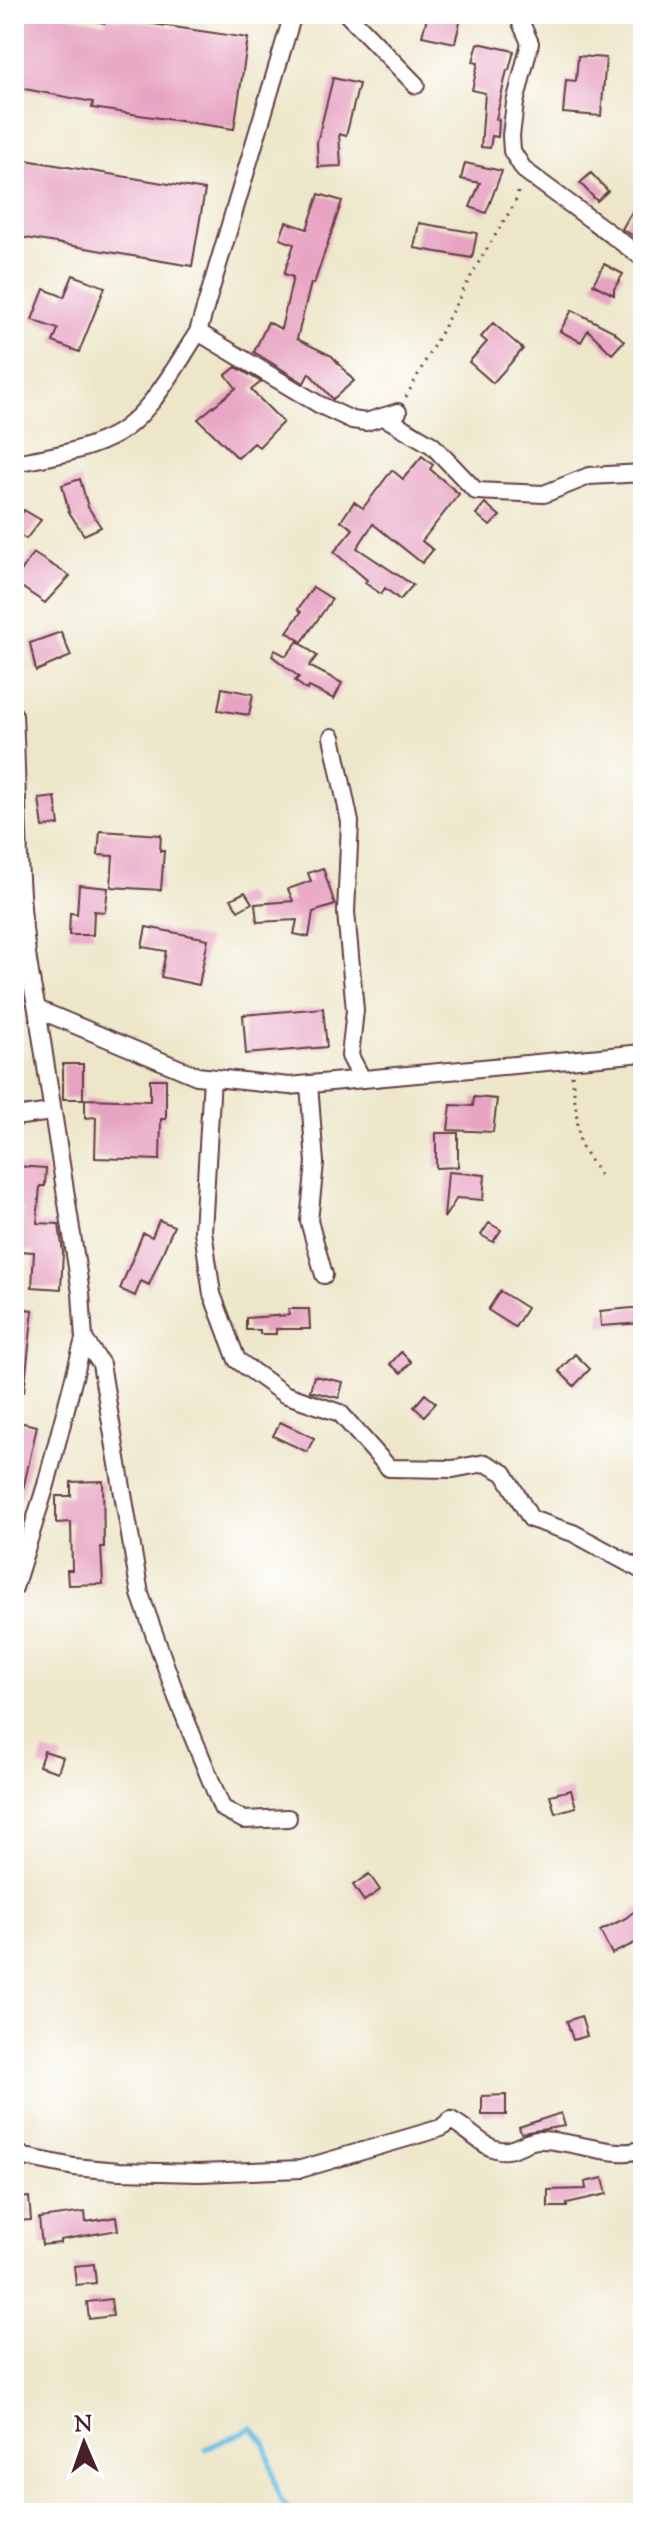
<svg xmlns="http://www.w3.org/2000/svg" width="657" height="2527" font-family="'Sorts Mill Goudy',serif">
	<rect width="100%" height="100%" fill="#fff"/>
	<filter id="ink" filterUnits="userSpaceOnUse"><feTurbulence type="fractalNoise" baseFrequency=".0125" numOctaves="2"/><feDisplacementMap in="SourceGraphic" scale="16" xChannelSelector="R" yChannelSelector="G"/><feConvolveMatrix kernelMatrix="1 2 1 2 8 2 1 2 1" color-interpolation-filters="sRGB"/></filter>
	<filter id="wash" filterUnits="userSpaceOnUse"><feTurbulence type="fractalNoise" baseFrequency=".006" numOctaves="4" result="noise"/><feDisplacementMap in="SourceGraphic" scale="32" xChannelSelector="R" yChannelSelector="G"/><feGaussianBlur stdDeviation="1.8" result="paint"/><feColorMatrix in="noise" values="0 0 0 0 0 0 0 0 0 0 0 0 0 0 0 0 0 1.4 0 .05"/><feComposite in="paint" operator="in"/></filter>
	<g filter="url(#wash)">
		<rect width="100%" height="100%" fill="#ede6c9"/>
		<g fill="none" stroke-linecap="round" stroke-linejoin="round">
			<path stroke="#68bfe5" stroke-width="5" d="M205 2449 252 2428 265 2443 280 2500 292 2513"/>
		</g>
		<g id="blocks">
			<path fill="#e7a4c2" d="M14 14H60L105 23 106 17 248 38 234 129 92 108 93 102 14 87Z
				M428 14H462L455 43 422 36Z
				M478 43 514 51 509 70H507L496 119 499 120 498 137 492 136 490 148 481 147 485 93 472 90 478 63 473 62Z
				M578 56 606 58 601 116 563 113 566 80 576 81Z
				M333 78 359 84 346 136 339 134 341 166 318 167 317 142Z
				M14 158 205 190 192 266 14 236Z
				M465 163 502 171 486 213 470 207 480 183 461 179Z
				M591 173 608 191 597 201 580 183Z
				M319 194 342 201 314 284 311 283 297 339 332 356 354 381 333 399 309 373 304 383 254 352 268 322 281 329 293 277 284 274 294 244 280 239 286 222 307 229Z
				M633 210 643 216V242L622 229Z
				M419 223 477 233 472 258 414 248Z
				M604 264 623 274 614 289V295L593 284Z
				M73 275 105 287 79 352 53 342 58 329 32 320 44 289 64 297Z
				M572 310 613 331 624 341 612 354 588 330 581 342 560 331Z
				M493 323 523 349 493 383 469 362 487 342 481 337Z
				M236 367 261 382 251 390 283 422 259 447 254 443 238 458 198 419 236 388 226 375Z
				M422 456 433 465 430 469 459 494 422 541 433 550 422 563 373 524 357 548 413 585 400 600 385 588 381 594 365 583 367 580 334 552 353 529 341 521 354 502 363 508 392 470 403 479Z
				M80 479 88 507 101 527 84 535 69 512 62 485Z
				M485 503 500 516 490 526 476 514Z
				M24 510 41 520 26 539 14 532V527Z
				M33 553 70 576 45 603 14 582Z
				M313 587 332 599 302 642 287 632 301 612 298 609Z
				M61 632 71 656 36 671 30 643Z
				M298 641 317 656 309 666 342 683 334 699 309 687 307 690 295 681 299 677 272 656 275 650 286 656Z
				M222 688 253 694 249 715 218 710Z
				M55 797 59 825 43 827 39 799Z
				M100 831 161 835 160 851H164L161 890 111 887 113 856 98 855Z
				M323 868 335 905 313 912 309 937 294 934 297 920 257 922 255 904 293 901 288 889 311 881 308 873Z
				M79 885 108 888 105 912 94 911 93 935H69L70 913 77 914Z
				M245 892 252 903 238 911 231 899Z
				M146 927 208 939 199 985 161 977 166 951 142 947Z
				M323 1008 327 1047 246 1054 243 1015Z
				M63 1064H83V1099H63Z
				M150 1079H166V1119H161L160 1160 95 1158 96 1117 85 1118V1099L150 1101Z
				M474 1097 497 1099 493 1132 448 1130 451 1105 473 1106Z
				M436 1133H458V1167L436 1168Z
				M14 1166 46 1168 45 1186H40L37 1223 59 1224 63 1252 61 1289 32 1287 34 1252 19 1251 22 1207H14Z
				M448 1172 485 1175 483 1200 457 1198 444 1218Z
				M159 1220 174 1226 149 1285 141 1281 135 1296 120 1289 143 1233 152 1237Z
				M489 1223 501 1230 493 1242 481 1235Z
				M500 1291 527 1308 515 1327 488 1310Z
				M643 1307V1323L601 1326 600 1311Z
				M14 1308 33 1310 24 1392H14Z
				M288 1309H309L310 1329H276V1334H260V1330H246V1318L289 1315Z
				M401 1352 411 1362 401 1373 390 1364Z
				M575 1354 590 1369 574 1386 559 1371Z
				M314 1376 343 1382 339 1398 310 1391Z
				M425 1394 436 1403 424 1416 414 1407Z
				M14 1421 37 1426 21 1499 14 1498Z
				M280 1422 314 1438 307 1452 273 1436Z
				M103 1481 104 1547H101L103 1584 68 1585 67 1570H72L71 1522 56 1523V1496H71V1482Z
				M44 1751 63 1757 58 1772 39 1766Z
				M571 1790 576 1807 555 1813 550 1795Z
				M369 1874 380 1890 364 1901 353 1885Z
				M643 1904V1939L612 1954 600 1931 626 1918Z
				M581 2016 587 2036 573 2040 567 2021Z
				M506 2095V2115H482V2096Z
				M561 2113 565 2126 521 2133 519 2127Z
				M603 2178 607 2194 567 2203V2207H548V2190L586 2189 585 2182Z
				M29 2197 31 2220 14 2221V2198Z
				M85 2212 86 2222 116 2217 118 2230 60 2240V2243L42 2245 39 2218Z
				M94 2264 96 2283 76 2285 74 2266Z
				M111 2299 113 2316 89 2319 87 2302Z"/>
		</g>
	</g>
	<g filter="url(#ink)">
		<use href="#blocks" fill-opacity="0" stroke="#623d43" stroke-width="2"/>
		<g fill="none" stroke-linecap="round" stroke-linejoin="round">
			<g stroke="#623d43" stroke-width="20">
				<path id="minor" d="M347 14 416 85
					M517 14 530 43 515 103 511 136 512 151 524 170 643 258
					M198 332 320 405 352 420 366 422 398 412
					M384 417 432 445 476 491 544 494 589 476 643 473
					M14 463C47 457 81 452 111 437 148 419 176 366 198 332L293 14
					M14 715C19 813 15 913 37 1009L81 1293 84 1339 46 1485 14 1588
					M332 737 350 822 346 912 355 1010 350 1056 362 1079
					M37 1009 197 1076 289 1086 643 1053
					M212 1078 203 1231 212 1294 237 1360 284 1394 340 1413 389 1468 453 1469 485 1463 504 1473 531 1519 573 1533 643 1571
					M309 1084 315 1163 309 1221 324 1275
					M14 1117 52 1112
					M84 1339 101 1364 140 1594 177 1698 222 1808 244 1820 288 1818
					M14 2151 25 2157 74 2167 119 2171 199 2173 301 2169 441 2128 451 2120C465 2127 477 2141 492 2148 513 2156 523 2140 539 2140 569 2139 617 2160 643 2149"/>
			</g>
			<path stroke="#623d43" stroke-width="3" stroke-dasharray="2 6" stroke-linecap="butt" d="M406 397 477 265 515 203 519 189
				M572 1075 580 1144 600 1176"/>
			<use href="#minor" stroke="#fff" stroke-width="16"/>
		</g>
	</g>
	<rect width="657" height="2527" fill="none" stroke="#fff" stroke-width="48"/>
	<g transform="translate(84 2443) rotate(358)" stroke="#ffffff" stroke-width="6" paint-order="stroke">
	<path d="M0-6L14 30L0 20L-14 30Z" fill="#4a1f2b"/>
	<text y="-12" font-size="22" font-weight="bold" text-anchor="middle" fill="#4a1f2b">N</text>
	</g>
</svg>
